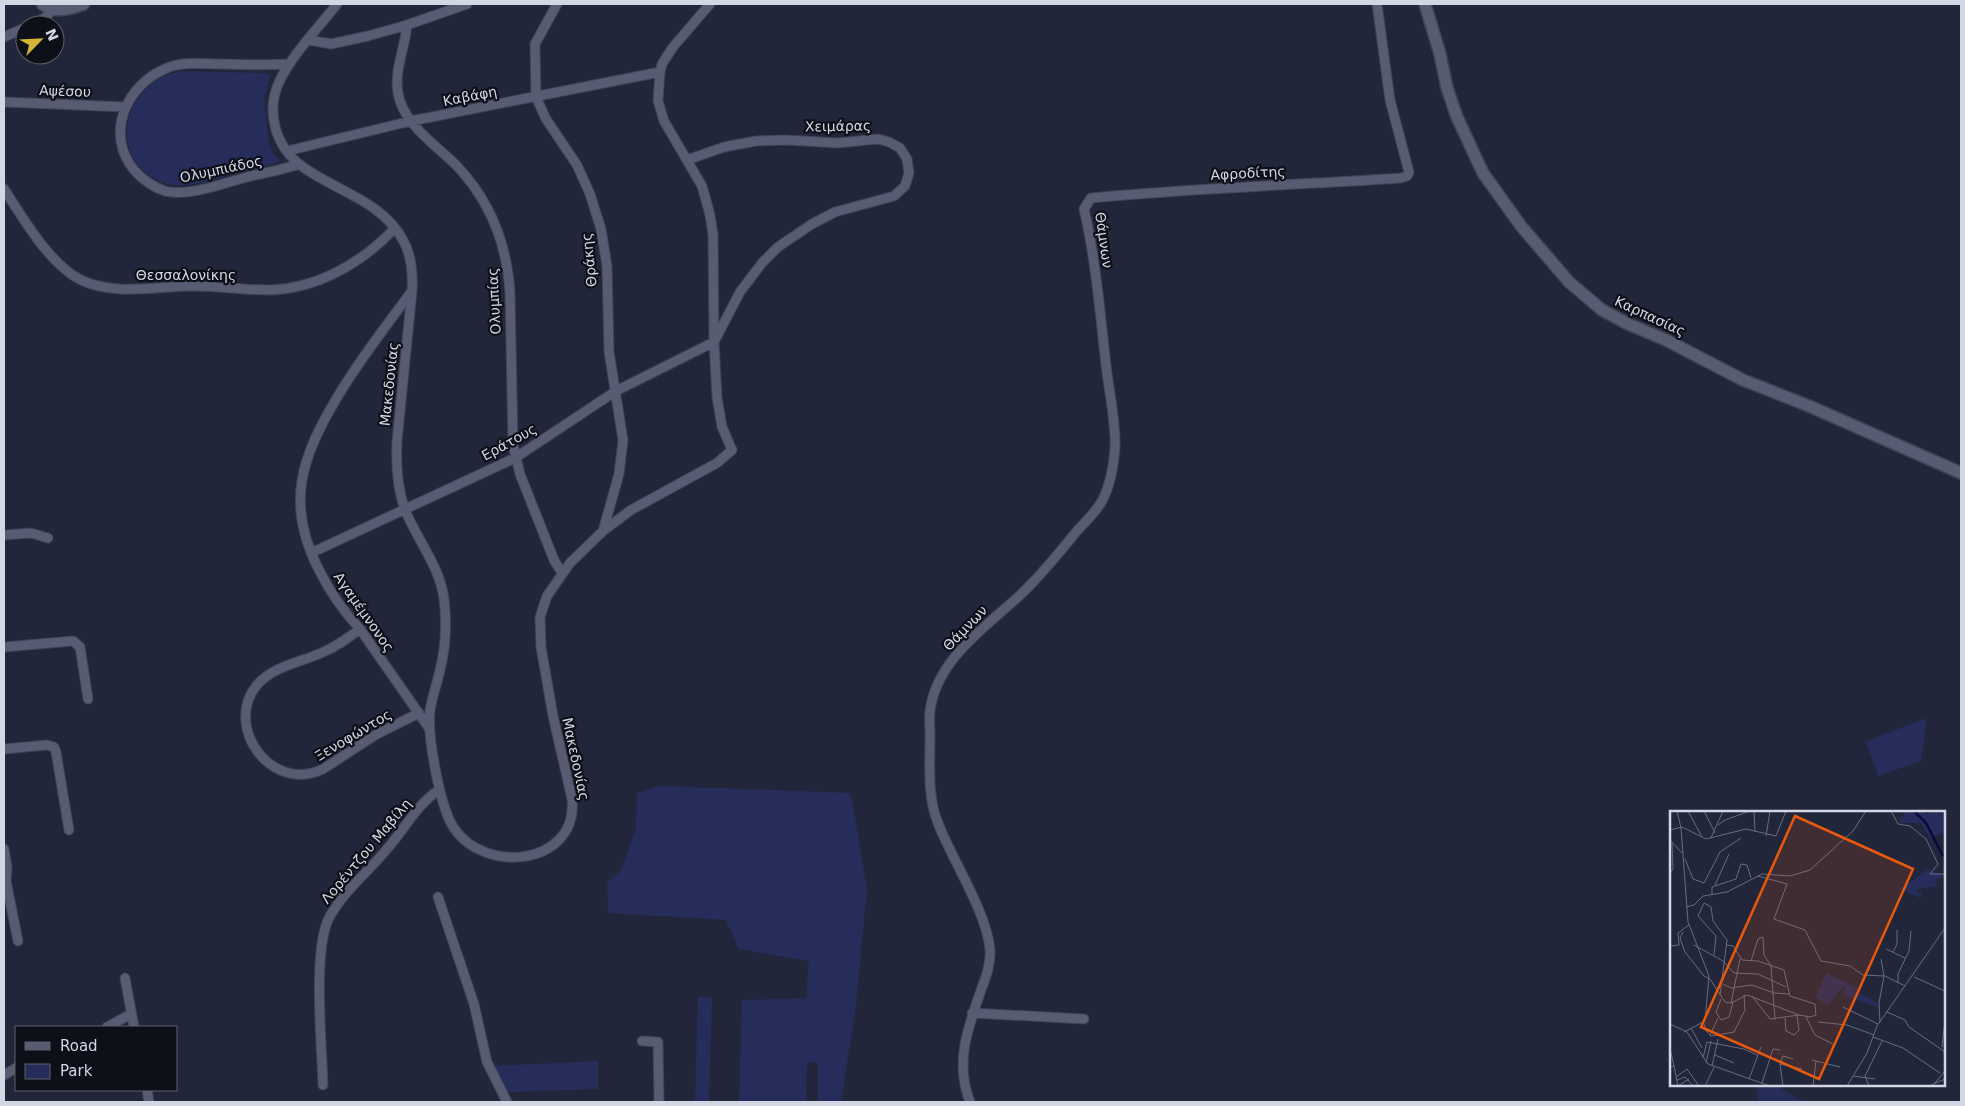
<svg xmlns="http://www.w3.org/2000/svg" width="1965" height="1106" font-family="'DejaVu Sans',sans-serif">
	<rect width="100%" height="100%" fill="#22263a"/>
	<path fill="#272d5b" d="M207 72 265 73 270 76 264 99 268 138 273 154 280 160 279 162C268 167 255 168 243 171 220 177 192 189 168 184 158 182 149 176 142 169 110 137 132 85 173 73 184 70 196 72 207 72Z
		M1927 718 1921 761 1878 776 1866 741Z
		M660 786 851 793 867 890 855 1013 841 1102H818V1063L807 1062 806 1102H739L742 1000 806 998 809 961 739 949 726 920 608 913 607 882 621 871 636 828 637 793Z
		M698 997 712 998 709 1102H695Z
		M598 1061V1089L506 1092 492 1066Z
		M1757 1085H1775L1804 1102H1758Z"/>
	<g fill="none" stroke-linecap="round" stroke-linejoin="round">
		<g stroke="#404253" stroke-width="11">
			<path id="minor" d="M337 4C319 27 293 54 280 80 265 111 275 147 303 167 336 191 382 201 403 240 412 256 413 273 412 291L397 441C396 464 397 490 406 512 418 541 440 567 444 599 447 623 446 646 440 670 437 684 432 697 430 711 427 736 439 796 449 819 475 877 579 868 572 799L553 716 541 647 540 617 547 596 570 563 603 531 631 510 717 463 732 450 722 427 717 397 714 342 713 235 710 215 702 186 664 121 658 101 660 72 662 64 673 47 710 4
				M557 4 535 44 536 97 546 119 577 165 590 194 601 229 607 266 609 352 623 440 619 474 603 531
				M32 25C42 20 51 16 53 4
				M407 25C405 48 394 70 398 93 403 124 436 145 457 166 490 201 507 244 510 293L513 445 520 474 554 560 562 573
				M4 37 25 28
				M309 40 331 44 368 36 407 25 467 4
				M289 64C267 65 246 65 224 64 206 64 185 61 167 68 127 84 104 133 134 170 142 179 153 187 165 191 189 197 224 183 247 177 264 173 282 170 299 164
				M4 102 125 107
				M287 151 411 121 660 72
				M4 189C23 218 48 262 79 279 112 296 153 287 188 286 215 285 241 290 268 290 317 289 362 263 395 228
				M412 291C386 326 360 359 338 396 301 457 285 504 319 570 330 592 343 611 360 629L429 728
				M4 535 31 533 48 538
				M311 553 515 458 616 391 714 342 740 292 762 263 778 247 812 224 835 212 894 196 905 186 909 173 907 159 900 148 889 142 878 139 838 143 786 140 756 141 724 147 687 160
				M360 629C348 638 336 647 321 653 299 663 273 666 257 685 223 726 271 794 323 769L377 734 419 713
				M4 647 73 641 80 647 88 699
				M4 749 47 745 54 747 56 752 69 830
				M4 849 7 867 6 881 18 941
				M438 897 474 1004 487 1062 507 1102
				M125 978 134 1027
				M972 1013 1084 1019
				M107 1027 131 1014
				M642 1041 658 1042 659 1102
				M4 1075 16 1068
				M323 1085C322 1046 312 947 330 916 345 890 368 872 387 849 404 830 417 804 439 790
				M147 1090 149 1102
				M970 1102C955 1064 967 1030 980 993 985 979 991 965 990 950 987 912 952 860 938 823 927 797 930 763 930 735 930 727 929 719 930 711 936 661 984 628 1018 597 1040 577 1058 554 1077 531 1086 521 1096 512 1102 501 1110 487 1114 464 1115 448 1116 421 1109 392 1106 365 1100 313 1096 261 1084 209L1091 198C1194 188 1298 185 1401 178L1407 176 1409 172 1390 100 1377 4"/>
		</g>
		<g stroke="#404253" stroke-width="14">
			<path id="tertiary" d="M1425 4 1440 54 1447 88 1457 117 1483 173 1521 226 1569 282 1602 310 1628 324 1666 340 1743 380 1809 406 1961 473"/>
		</g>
		<g stroke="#404253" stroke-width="15">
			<path id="secondary" d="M43 4C57 13 67 9 83 4"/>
		</g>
		<use href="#minor" stroke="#575c73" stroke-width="9"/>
		<use href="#tertiary" stroke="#575c73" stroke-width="11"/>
		<use href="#secondary" stroke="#575c73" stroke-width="12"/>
	</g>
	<g text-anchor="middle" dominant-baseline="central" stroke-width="4.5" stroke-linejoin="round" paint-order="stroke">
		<g font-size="14" fill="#d3d6e3" stroke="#0e1019">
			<text transform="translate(65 91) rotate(2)">Αψέσου</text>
			<text transform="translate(470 96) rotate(-11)">Καβάφη</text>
			<text transform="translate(838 126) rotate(-1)">Χειμάρας</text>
			<text transform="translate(221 169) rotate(-12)">Ολυμπιάδος</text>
			<text transform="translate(1248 173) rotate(-3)">Αφροδίτης</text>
			<text transform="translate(1104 240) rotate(82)">Θάμνων</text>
			<text transform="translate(589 260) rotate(-96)">Θράκης</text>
			<text x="186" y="275">Θεσσαλονίκης</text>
			<text transform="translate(494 301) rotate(-93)">Ολυμπίας</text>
			<text transform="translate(1650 316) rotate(25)">Καρπασίας</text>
			<text transform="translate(389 384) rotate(-84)">Μακεδονίας</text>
			<text transform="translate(509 442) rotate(-29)">Εράτους</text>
			<text transform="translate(364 612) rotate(55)">Αγαμέμνονος</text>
			<text transform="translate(965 628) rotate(-46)">Θάμνων</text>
			<text transform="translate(353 735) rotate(-31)">Ξενοφώντος</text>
			<text transform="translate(576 759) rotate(78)">Μακεδονίας</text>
			<text transform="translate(366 851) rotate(-50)">Λορέντζου Μαβίλη</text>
		</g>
	</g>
	<g transform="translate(1670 811)">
		<rect width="275" height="275" fill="#22263a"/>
		<path d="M230 0H254L257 4 261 0H275V21L260 27 251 12H230L229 8 235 4ZM257 59 275 64V66L267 68V75L247 78 246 81 253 83 250 87 230 78ZM156 162 193 180 183 179 208 192V196L173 184 176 177 173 175 158 194 154 193 146 185Z" fill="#272d5b"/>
		<path fill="none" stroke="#0c073e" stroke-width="2.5" d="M244 0 256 12 273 45"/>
		<path fill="none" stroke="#696c7e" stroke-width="1" d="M7 0 11 17 18 111 39 165 35 210 14 221M18 0 32 26M34 0 45 22M84 0 85 21M221 0 228 13 240 15 256 28 268 53 260 63H275M48 14 55 9 80 0M0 19 12 16 36 28 76 18 106 25 116 0M96 25 100 0M41 27 53 0M0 29 12 42M15 48 23 68 34 72 50 41 71 27M0 62 3 58 2 31M88 65 117 73 104 108 135 119 151 150 180 155 193 164 215 165 235 175M45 74 59 43M42 83V76L66 68 71 53 77 54 81 67M16 96 24 94 33 85 57 81 92 63 120 65 140 59 183 20 196 0M13 121 10 127 15 141 34 165 40 168 55 191 61 192 77 184 129 204 140 206 146 204 145 193 120 185 114 159 88 150 72 149 63 135 57 134M24 134 53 150 64 162 88 163 116 176M0 135 9 134 8 122 19 114M216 138 235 147M223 141 227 133V119M44 144 46 125 28 105 34 92 41 96 43 110 57 129 50 184M81 150 88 128 93 126 94 144 101 155 105 209M244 166 275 180M228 172V163L239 140 241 120M53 173 61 177 82 174 104 182 119 183M82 185 100 208 129 204M51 188 46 201 51 209 59 206 63 191M61 192 70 148M173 196 208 213M217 201 235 209 239 216 275 241M136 206 145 224 163 233M115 207 116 220 124 224 129 219 127 205M33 210 36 220 41 225 64 221 75 199 74 184M148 211 177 214 204 224M210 211 209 192 214 165 211 148M0 213 17 221 38 253 100 275M21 217 32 237M40 224 48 207M203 226 233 237 270 262M272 236 275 209M0 238 4 255M45 244 64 252M33 247 37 231 74 238 87 244M142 249 170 256M36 252 41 230M110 253 113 245 123 248M42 255 48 228M0 256 4 255 8 275 19 268M183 265 205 268M6 266 17 258 29 275M79 268 91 236M7 269 15 266 23 275M92 272 103 238 110 239M264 273 275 260M35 275 44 256M113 275 110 253 132 258M143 275 146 250M177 275 197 242 207 215 275 117M199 275 195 265 212 230M259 275 275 268"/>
		<path fill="#e8590c" fill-opacity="0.15" stroke="#e8590c" stroke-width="2.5" d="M125 5 243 58 149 268 31 216Z"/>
		<rect width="275" height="275" fill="none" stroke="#d3d6e3" stroke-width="2.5"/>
	</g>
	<rect width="1965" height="1106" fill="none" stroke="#d3d6e3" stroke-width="10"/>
	<rect x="15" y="1026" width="162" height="65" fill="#0e1019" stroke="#5d5f6a"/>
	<rect x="25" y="1042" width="25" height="8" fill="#575c73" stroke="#5d5f6a"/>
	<text x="60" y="1051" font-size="15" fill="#d3d6e3">Road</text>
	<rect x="25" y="1064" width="25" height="15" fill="#272d5b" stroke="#5d5f6a"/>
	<text x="60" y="1076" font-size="15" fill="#d3d6e3">Park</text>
	<g transform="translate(40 40) rotate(66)"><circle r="24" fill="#0e1019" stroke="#5d5f6a"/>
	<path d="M0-4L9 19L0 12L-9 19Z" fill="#d3b635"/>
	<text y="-8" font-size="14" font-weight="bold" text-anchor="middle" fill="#d3d6e3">N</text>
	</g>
</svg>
